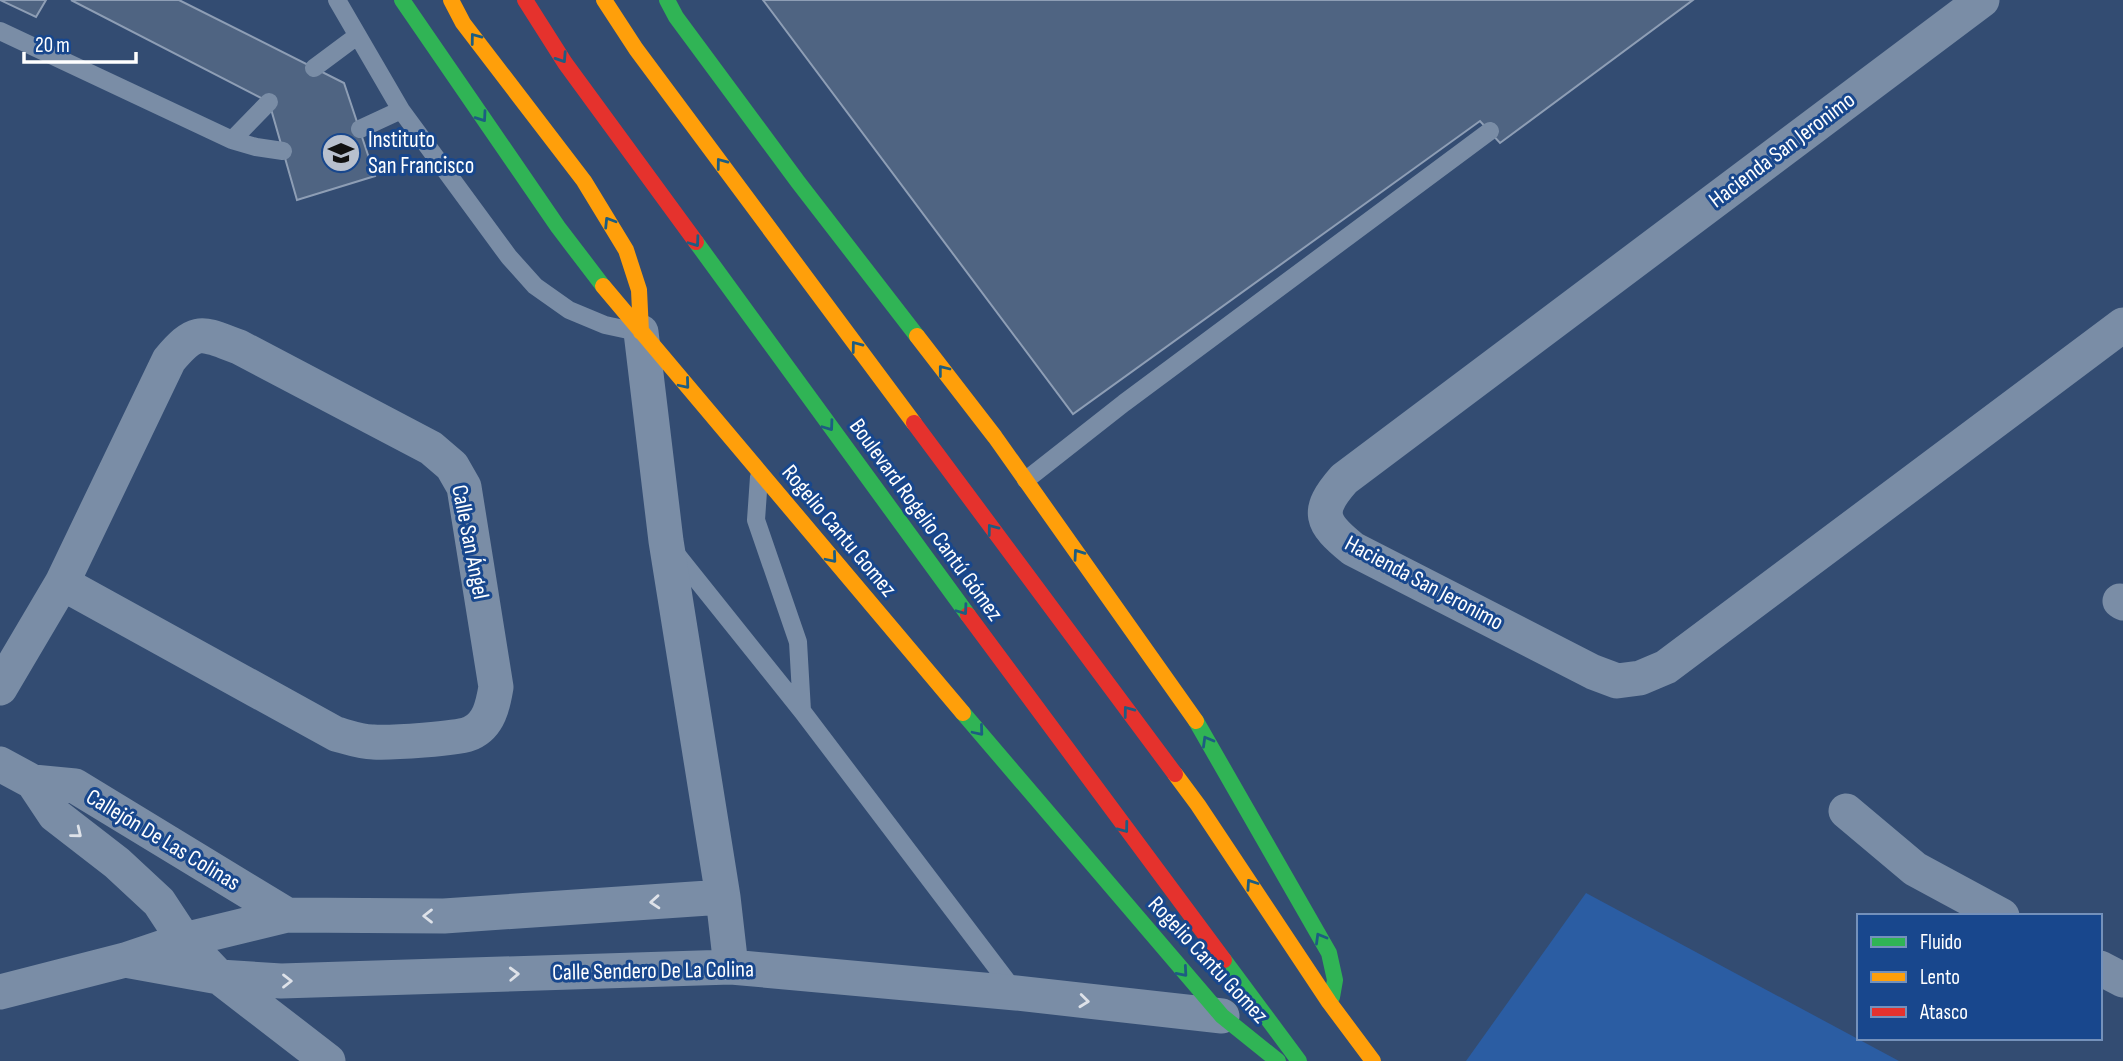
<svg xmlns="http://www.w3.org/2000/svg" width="2123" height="1061" font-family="'Sofia Sans Condensed',sans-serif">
	<rect width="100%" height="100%" fill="#334c72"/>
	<path fill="#2b5da3" d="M1586 893 1899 1061H1466Z"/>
	<path fill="#4f6482" stroke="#8e9eb5" stroke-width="2" d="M0 0H46L36 17Z
		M71 0H179L344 83 375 176 297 200 269 102Z
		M763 0H1693L1500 143 1480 121 1073 414Z"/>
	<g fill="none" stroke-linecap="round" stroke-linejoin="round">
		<path stroke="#7a8da6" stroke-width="18" d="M337 0 401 110 509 257 535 286 569 310 605 325 633 331
			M0 31 232 140 256 147 283 151
			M314 68 357 36
			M360 129 401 110
			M232 140 269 102
			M759 477 756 520 798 642 802 711
			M1026 480 1124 403 1490 131
			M673 550 802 711 1016 993"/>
		<path stroke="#7a8da6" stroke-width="35" d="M1982 0 1344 479C1315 512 1321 523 1353 549L1593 672 1617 681 1640 678 1666 667 2123 325
			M641 332 666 541 723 897 731 967
			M2120 601 2123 603
			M0 688 62 583 169 360C197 327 201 333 239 347L431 448 452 466 464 487 496 687C493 705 489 725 471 733 459 739 389 743 373 742 361 742 347 737 336 734L62 583
			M0 764 33 782 75 786 287 915
			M33 782 55 815 117 863 159 902 184 940 219 977 328 1061
			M1846 811 1915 869 2002 916
			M125 960 219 977 281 981 731 967 1016 993 1222 1016
			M2100 968 2123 980
			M0 992 125 960 184 940 287 915 444 916 723 897"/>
		<path stroke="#30b455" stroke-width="16" d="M402 0 558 227 603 286
			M667 0 676 17 798 182 917 336
			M696 242 968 615
			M963 713 1222 1016 1278 1061
			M1196 721 1329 953 1335 980 1332 997
			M1224 960 1299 1061"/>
		<path stroke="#ff9f0a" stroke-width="16" d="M451 0 463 23 584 181 626 250 639 290 641 332
			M604 0 636 49 914 423
			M603 286 963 713
			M917 336 995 437 1196 721
			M1175 774 1198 805 1329 1002 1373 1061"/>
		<path stroke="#e5322d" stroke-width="16" d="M525 0 565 63 696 242
			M914 423 1175 774
			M968 615 1224 960"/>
	</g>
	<defs><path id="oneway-chevron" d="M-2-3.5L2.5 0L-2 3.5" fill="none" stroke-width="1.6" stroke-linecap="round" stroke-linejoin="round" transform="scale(1.75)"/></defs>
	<g stroke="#1d5d82">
		<use href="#oneway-chevron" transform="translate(475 38) rotate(-127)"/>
		<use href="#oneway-chevron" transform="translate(562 58) rotate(57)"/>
		<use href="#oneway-chevron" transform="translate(482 117) rotate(55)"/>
		<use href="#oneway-chevron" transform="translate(721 163) rotate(-127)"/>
		<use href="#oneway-chevron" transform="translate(609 222) rotate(-122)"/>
		<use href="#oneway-chevron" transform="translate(695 242) rotate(54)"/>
		<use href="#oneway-chevron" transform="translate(856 346) rotate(-127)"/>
		<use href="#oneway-chevron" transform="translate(943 370) rotate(-128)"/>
		<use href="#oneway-chevron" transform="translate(685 384) rotate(50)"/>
		<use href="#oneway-chevron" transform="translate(829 426) rotate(54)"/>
		<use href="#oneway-chevron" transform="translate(992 529) rotate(-127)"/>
		<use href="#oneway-chevron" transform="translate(1078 554) rotate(-125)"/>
		<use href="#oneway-chevron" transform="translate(832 558) rotate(50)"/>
		<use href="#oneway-chevron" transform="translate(963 610) rotate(54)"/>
		<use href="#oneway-chevron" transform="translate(1128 711) rotate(-127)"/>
		<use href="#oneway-chevron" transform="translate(979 731) rotate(50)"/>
		<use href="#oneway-chevron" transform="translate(1207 741) rotate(-120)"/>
		<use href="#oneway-chevron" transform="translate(1124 828) rotate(53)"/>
		<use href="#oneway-chevron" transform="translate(1251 884) rotate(-124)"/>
		<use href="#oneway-chevron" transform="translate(1320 938) rotate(-120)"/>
		<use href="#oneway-chevron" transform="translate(1183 972) rotate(49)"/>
	</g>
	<g stroke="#dee2e9">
		<use href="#oneway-chevron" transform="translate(77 833) rotate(39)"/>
		<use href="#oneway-chevron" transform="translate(655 902) rotate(176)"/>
		<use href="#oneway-chevron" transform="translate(428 916) rotate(-180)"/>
		<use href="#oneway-chevron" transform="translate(514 974) rotate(-2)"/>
		<use href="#oneway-chevron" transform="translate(287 981)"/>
		<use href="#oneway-chevron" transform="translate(1084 1001) rotate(6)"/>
	</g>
	<defs>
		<g id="school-disc" transform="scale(2.0125)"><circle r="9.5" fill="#b8c0ce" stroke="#18478d"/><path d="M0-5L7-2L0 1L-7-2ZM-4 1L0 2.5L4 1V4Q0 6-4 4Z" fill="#111"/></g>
	</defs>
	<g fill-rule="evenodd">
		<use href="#school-disc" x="341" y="153"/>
	</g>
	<g text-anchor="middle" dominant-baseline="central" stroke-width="6" stroke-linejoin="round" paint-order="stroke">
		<g font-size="23" fill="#fff" stroke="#18478d" text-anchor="start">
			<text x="368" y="140">Instituto<tspan x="368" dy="26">San Francisco</tspan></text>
		</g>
		<g font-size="23" fill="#fff" stroke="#18478d">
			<text transform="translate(1782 150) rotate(-37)">Hacienda San Jeronimo</text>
			<text transform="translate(926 520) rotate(54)">Boulevard Rogelio Cantú Gómez</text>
			<text transform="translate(839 531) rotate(50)">Rogelio Cantu Gomez</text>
			<text transform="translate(470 542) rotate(79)">Calle San Ángel</text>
			<text transform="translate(1424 583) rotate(28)">Hacienda San Jeronimo</text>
			<text transform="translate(163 840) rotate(31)">Callejón De Las Colinas</text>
			<text transform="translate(1208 960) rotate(47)">Rogelio Cantu Gomez</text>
			<text transform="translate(653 971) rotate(-1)">Calle Sendero De La Colina</text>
		</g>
	</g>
	<rect x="1857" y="914" width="245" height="126" fill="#18478d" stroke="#7491bb" stroke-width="2"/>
	<rect x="1871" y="937" width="35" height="10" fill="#30b455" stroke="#7491bb" stroke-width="2"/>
	<text x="1920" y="949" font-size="21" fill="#ffffff">Fluido</text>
	<rect x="1871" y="972" width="35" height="10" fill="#ff9f0a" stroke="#7491bb" stroke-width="2"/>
	<text x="1920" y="984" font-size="21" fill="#ffffff">Lento</text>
	<rect x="1871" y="1007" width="35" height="10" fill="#e5322d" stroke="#7491bb" stroke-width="2"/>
	<text x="1920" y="1019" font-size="21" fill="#ffffff">Atasco</text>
	<path d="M24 52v10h112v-10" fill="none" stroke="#ffffff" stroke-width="3.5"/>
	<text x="35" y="52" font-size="21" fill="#ffffff" stroke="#18478d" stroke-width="5" paint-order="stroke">20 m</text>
</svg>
